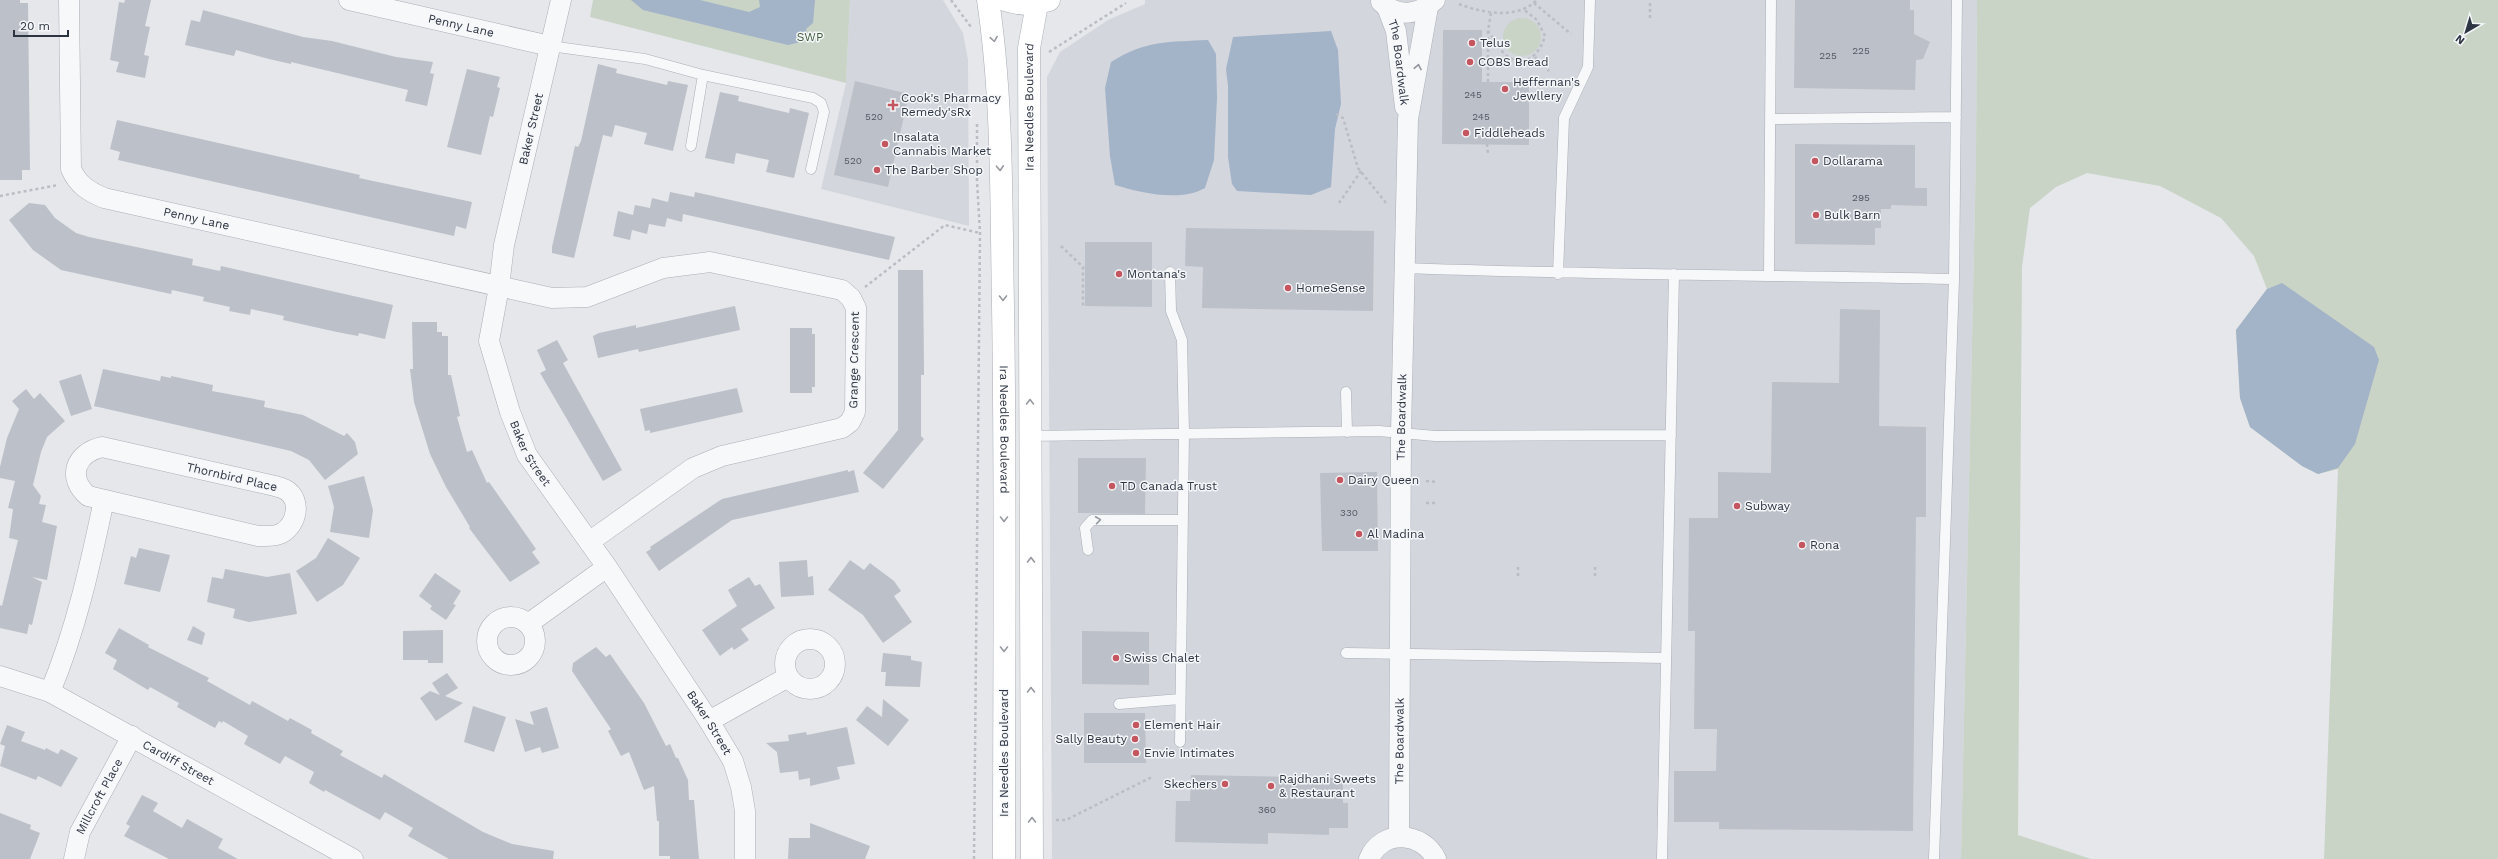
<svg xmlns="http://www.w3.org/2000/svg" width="2498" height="859" font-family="'Work Sans',sans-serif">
	<rect width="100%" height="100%" fill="#e5e7eb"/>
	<path fill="#d3d6dd" d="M850 0H943L963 33 968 60 969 226 821 189 846 83Z
		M1145 0H1977L1976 154 1961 859H1052L1047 77 1060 52 1108 20 1145 4Z"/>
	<path fill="#c9d4c7" d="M593 0H850L846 83 590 17Z
		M1977 0H2498V859H2324L2338 469 2318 474 2302 466 2250 427 2240 398 2236 330 2267 289 2254 256 2221 218 2160 186 2087 173 2056 187 2030 208 2022 267 2018 835 2091 859H1961L1976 154Z
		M1503 37a19 19 0 1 1 38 0a19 19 0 1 1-38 0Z"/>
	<path fill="#a3b3c8" d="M631 0H700L749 12 760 7 759 0H815L813 23 806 29 808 35 805 41 788 45 643 10Z
		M1331 31 1338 50 1341 104 1335 129 1331 187 1311 195 1237 191 1232 184 1228 157V86L1226 69 1233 37Z
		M1208 40 1216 54 1217 98 1214 160 1205 188C1180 202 1141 193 1115 185L1110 156 1105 88 1111 62C1146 40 1169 42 1208 40Z
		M2282 283 2374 347 2379 360 2355 444 2338 468 2318 474 2302 466 2250 427 2240 398 2236 330 2267 289Z"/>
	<path fill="#bcc0c8" d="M0 0H20V3H28L30 170H22V180H0Z
		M125 0H151L145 26 150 27 144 55 149 56 145 78 116 72 119 62 110 60 119 2 124 3Z
		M1795 0H1910V10H1914V34L1930 42 1923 59 1916 60 1915 90 1794 88Z
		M203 10 303 37 332 41 396 57 433 62 430 73 434 74 427 106 405 101 408 90 291 62V64L269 59 236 50 234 56 185 45 191 20 200 22Z
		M1443 30H1482V82H1529V145L1442 144Z
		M598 64 617 69 616 73 667 85 668 81 688 85 673 151 644 144 647 133 615 125 612 137 603 135 574 258 552 253V247L575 146 578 147 581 141Z
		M467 69 500 77 497 87 500 88 493 117 490 116 481 155 447 147Z
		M855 81 909 94 888 187 834 175Z
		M720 92 739 96 738 101 789 113 790 108 809 113 794 178 766 172 769 160 736 153 734 164 705 158Z
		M117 120 360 175 359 178 472 202 466 229 456 226 454 236 118 160 120 152 110 149Z
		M1795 144 1915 145V188H1927V206L1891 205V209H1881V228H1875V245L1795 244Z
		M670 192 694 197 695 192 895 237 889 260 683 214 682 222 667 218 665 227 649 224 647 234 632 230 630 240 613 236 618 211 633 215 635 205 650 208 652 198 668 202Z
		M29 203 45 205 55 218 76 233 89 237 193 259 192 265 220 271 221 266 393 305 385 339 359 333 358 336 337 332 283 320 284 316 251 309 250 315 229 311 230 307 203 301 204 297 172 290 171 294 61 270 33 250 9 220Z
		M1186 228 1374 231 1373 311 1202 308 1203 267 1185 266Z
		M1085 242H1152V307L1085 306Z
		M898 270H923L924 370V375H921V436L924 439 883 489 863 473 898 430Z
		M735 306 740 330 639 352 638 349 598 358 593 336 599 333 636 325V328Z
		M1840 309 1880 310 1879 426 1926 427V517H1916L1913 831 1719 829V822H1674V771H1716L1717 729H1694L1695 631H1688L1689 518H1718V472L1771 473 1772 382 1839 383Z
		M412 322H437V332H442V336H448V375H451L460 416 457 417 467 452 472 450 487 483 489 482 536 549 532 552 540 563 510 582 469 528 470 527 446 487 430 454 414 402 410 369H413Z
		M790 328H812V334H815V387H812V393H790Z
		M557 340 568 360 563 363 622 470 603 481 540 373 546 370 537 350Z
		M103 369 160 381 161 376 171 378V376L213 385 212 391 265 401 264 407 303 415 344 436 347 433 355 442 358 454 325 480 309 460 291 451 94 406Z
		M81 374 92 409 71 416 59 381Z
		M737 388 743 412 650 433V430L645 431 640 409Z
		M26 389 34 399 40 393 65 421 47 437 41 452 33 485 41 496 39 504 46 505 42 522 57 526 47 580 32 577 42 582 32 625 29 624 27 634 0 628V605L2 606 18 540 9 538 13 509 8 508 15 481 0 478V467L7 438 19 409 12 401Z
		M1078 458H1146L1145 514 1078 513Z
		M848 470V472L854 470 859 492 732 520 659 571 646 552 651 549 650 547 722 499Z
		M1377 472 1378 551H1322L1320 473Z
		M364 476 373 510 369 538 330 532 334 507 328 486Z
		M328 538 360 558 343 585 317 602 296 571 316 558Z
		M139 548 170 555 160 592 124 584 131 556 136 558Z
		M807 560 808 577 813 576 814 595 781 597 779 562Z
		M850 560 864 570 870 563 894 581 901 591 894 596 912 622 883 643 863 615 828 590Z
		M225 569 267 577 290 573 297 614 249 622 233 618 235 609 207 602 212 577 223 579Z
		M435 573 461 591 453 604 456 605 446 620 430 609 432 606 419 596Z
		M749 577 755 586 760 584 775 608 741 629 749 640 734 650 732 647 720 656 702 630 737 606 728 590Z
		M193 626 205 633 202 645 187 640Z
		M119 628 149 645 148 647 209 678 207 681 250 705 252 701 288 721 290 718 312 730 311 733 343 751 340 755 382 778 384 774 483 832 512 844 554 851 553 859H449L408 836 413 828 385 812 380 820 325 790 324 792 309 783 314 772 285 756 280 764 244 744 248 736 223 721 222 723 219 721 215 728 177 707 179 703 150 687 148 690 113 669 117 660 105 653Z
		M443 630V663H428V660H403V631Z
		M1082 631 1149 632V685L1082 684Z
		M596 647 606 657 610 654 644 703 666 746 670 744 676 758H678L688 780 689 800H694L699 859H670V856H659V821H657L654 786 644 790 629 752 621 756 608 731 611 729 572 671 573 663Z
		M883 653 911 656V660L922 662 920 687 885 686 886 672H881Z
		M447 673 458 688 445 696 463 703 436 721 420 698 430 691 440 695 432 683Z
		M883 699 909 720 888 746 856 720 867 706 882 717Z
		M473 706 506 717 494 752 464 742Z
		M547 707 559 748 542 753 540 747 525 752 515 719 534 725 530 712Z
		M1084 713H1145L1146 763H1084Z
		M7 725 25 732 21 741 45 750 46 748 58 754 61 749 78 758 61 787 38 776 36 780 0 766 5 746 0 744Z
		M847 727 855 764 837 767 840 779 810 786V778L799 780 798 771 780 773 777 752 766 743 789 741 788 735 806 732 807 735Z
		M1191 775 1343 778V803H1348V828H1329V835L1268 833V844L1175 842 1176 801H1190Z
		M142 795 158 803 153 811 182 828 187 819 223 839 218 848 238 859H169L124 836 130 826 126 824Z
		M0 813 31 825 30 829 40 833 30 859H0Z
		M810 823 870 846 865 859H788L789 838H810Z"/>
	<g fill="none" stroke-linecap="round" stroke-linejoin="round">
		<g stroke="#aaaeb5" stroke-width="11">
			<path id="service" d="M550 46 645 59 703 75 813 98 821 103 824 112 811 169
				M1770 119 1956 117
				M691 146 703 75
				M1405 268C1588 275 1771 275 1954 279
				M1170 272 1171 311 1182 340 1184 433 1180 742
				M1558 274 1564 118 1588 67 1590 0
				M1769 275 1771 0
				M1346 392 1347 432
				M1030 436 1379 431 1435 436 1671 435
				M1088 550 1085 528 1092 520H1182
				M1346 653 1666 658
				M1119 704 1180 699
				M1662 859 1674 274
				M1934 859 1954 279 1957 0"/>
		</g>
		<g stroke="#aaaeb5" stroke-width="21">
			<g id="minor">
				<path id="s1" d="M69 0 71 169C78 185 88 191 104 198L552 298 587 297 663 268 710 262 842 290 851 298 856 308 855 412 850 422 842 428 722 456 693 468 589 542"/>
				<path id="s2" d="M349 0 550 46"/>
				<path id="s3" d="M561 0 504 245 499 287 489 341 510 412 527 455 607 567 709 721 733 761 741 787 745 811V859"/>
				<path d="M1381 2C1398 18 1419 15 1435 0"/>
				<path id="s4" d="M1387 7 1396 31 1405 107"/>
				<path d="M102 447 275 486C278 487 283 488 286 490 302 500 297 524 282 533 275 537 265 536 258 536L88 496C66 477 76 453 102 447Z"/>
				<circle cx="511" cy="641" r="24"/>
				<path d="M528 624 607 567"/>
				<circle cx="810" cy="664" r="25"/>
				<path id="s5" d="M0 676 50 692 353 859"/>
				<path d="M50 692C76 630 90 566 104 500"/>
				<path d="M709 721 788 677"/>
				<path id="s6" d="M1399 836 1401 433 1408 119 1428 7"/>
				<path id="s7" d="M74 859 80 832 132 736"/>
				<path d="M1369 859C1382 828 1423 832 1436 859"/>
			</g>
		</g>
		<g stroke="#aaaeb5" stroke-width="23">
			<g id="secondary">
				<path id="s8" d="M988 0C1003 101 1001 204 1003 306 1006 490 1004 675 1004 859"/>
				<path d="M1005 0C1021 5 1033 5 1049 0"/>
				<path id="s9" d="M1032 859 1029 48 1037 4"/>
			</g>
		</g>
		<path stroke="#babdc3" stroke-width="2.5" stroke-dasharray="3 3" stroke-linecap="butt" d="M951 0 971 27
			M1534 3 1571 34
			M1459 4C1482 13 1517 20 1537 0
			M1491 13 1488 31C1494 38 1499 50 1507 56 1526 70 1540 53 1545 36L1537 20 1523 9
			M1650 18V0
			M1049 52 1126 3
			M1535 57 1549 71
			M1488 82V31
			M1336 114 1343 118 1358 168 1386 203
			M1487 144 1488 154
			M0 196 58 185
			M1339 203 1361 171
			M1061 246 1083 267V308
			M865 287 945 225 980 233
			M1426 481 1437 482
			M1426 503H1436
			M1518 576V565
			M1595 576V566
			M1056 820H1066L1152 777
			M974 859 980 233 977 181V121"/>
		<use href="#service" stroke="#f7f8fa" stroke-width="10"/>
		<use href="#minor" stroke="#f7f8fa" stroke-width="20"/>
		<use href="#secondary" stroke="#fff" stroke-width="22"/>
	</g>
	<defs><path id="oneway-chevron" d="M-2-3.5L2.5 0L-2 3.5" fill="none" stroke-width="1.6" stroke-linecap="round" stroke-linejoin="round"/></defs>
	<g stroke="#969aa0">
		<use href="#oneway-chevron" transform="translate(994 39) rotate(81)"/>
		<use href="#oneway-chevron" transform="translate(1000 168) rotate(87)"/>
		<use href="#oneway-chevron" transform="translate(1003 298) rotate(89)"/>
		<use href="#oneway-chevron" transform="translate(1030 402) rotate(-90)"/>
		<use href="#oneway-chevron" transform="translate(1004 519) rotate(90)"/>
		<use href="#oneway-chevron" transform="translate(1031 560) rotate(-90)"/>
		<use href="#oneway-chevron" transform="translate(1004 649) rotate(90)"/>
		<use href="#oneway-chevron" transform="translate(1031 690) rotate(-90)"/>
		<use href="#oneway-chevron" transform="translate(1032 820) rotate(-90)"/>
	</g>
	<g stroke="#92969e">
		<use href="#oneway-chevron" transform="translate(1418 67) rotate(-79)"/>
		<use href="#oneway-chevron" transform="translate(1098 520) rotate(-8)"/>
	</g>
	<g fill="#c45660" stroke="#f4f6f8" stroke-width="1.5">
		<circle cx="1472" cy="43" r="4"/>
		<circle cx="1470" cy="62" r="4"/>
		<circle cx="1505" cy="89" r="4"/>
		<path d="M891 99h4v4h4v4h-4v4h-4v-4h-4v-4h4z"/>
		<circle cx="1466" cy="133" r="4"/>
		<circle cx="885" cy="144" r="4"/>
		<circle cx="1815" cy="161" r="4"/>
		<circle cx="877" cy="170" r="4"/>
		<circle cx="1816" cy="215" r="4"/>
		<circle cx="1119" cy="274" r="4"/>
		<circle cx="1288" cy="288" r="4"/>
		<circle cx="1340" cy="480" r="4"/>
		<circle cx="1112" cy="486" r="4"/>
		<circle cx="1737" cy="506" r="4"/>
		<circle cx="1359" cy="534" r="4"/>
		<circle cx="1802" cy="545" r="4"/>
		<circle cx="1116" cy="658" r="4"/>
		<circle cx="1136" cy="725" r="4"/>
		<circle cx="1135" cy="739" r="4"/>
		<circle cx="1136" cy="753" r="4"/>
		<circle cx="1225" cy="784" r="4"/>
		<circle cx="1271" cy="786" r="4"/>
	</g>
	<g text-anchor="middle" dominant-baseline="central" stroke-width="3" stroke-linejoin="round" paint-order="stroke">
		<g font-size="10" fill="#515764">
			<text x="1861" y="50">225</text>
			<text x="1828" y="55">225</text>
			<text x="1473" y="94">245</text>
			<text x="874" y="116">520</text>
			<text x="1481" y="116">245</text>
			<text x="853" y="160">520</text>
			<text x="1861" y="197">295</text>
			<text x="1349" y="512">330</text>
			<text x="1267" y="809">360</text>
		</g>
		<g font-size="12" fill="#2d3442" stroke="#f4f6f8">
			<text stroke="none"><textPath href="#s2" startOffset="115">Penny Lane</textPath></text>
			<text stroke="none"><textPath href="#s4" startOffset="57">The Boardwalk</textPath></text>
			<text stroke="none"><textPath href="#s9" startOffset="752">Ira Needles Boulevard</textPath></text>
			<text transform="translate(531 129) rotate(-77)">Baker Street</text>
			<text stroke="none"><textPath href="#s1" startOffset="309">Penny Lane</textPath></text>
			<text transform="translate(854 360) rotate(-89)">Grange Crescent</text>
			<text stroke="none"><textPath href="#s6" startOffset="419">The Boardwalk</textPath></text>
			<text stroke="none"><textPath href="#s8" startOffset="430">Ira Needles Boulevard</textPath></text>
			<text stroke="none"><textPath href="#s3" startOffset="469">Baker Street</textPath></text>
			<text transform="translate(232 477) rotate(13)">Thornbird Place</text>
			<text stroke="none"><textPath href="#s3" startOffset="793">Baker Street</textPath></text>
			<text stroke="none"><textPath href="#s6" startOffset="95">The Boardwalk</textPath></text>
			<text transform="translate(1004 753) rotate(-90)">Ira Needles Boulevard</text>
			<text stroke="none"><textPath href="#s5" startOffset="199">Cardiff Street</textPath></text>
			<text stroke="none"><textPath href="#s7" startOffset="68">Millcroft Place</textPath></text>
		</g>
		<g font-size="12" fill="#405d3c" stroke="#f4f6f8">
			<text x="810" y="37">SWP</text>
		</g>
		<g font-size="12" fill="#2d3442" stroke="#f4f6f8" text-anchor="start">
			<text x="1480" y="43">Telus</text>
			<text x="1478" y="62">COBS Bread</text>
			<text x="1513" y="82">Heffernan's<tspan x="1513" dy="14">Jewllery</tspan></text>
			<text x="901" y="98">Cook's Pharmacy<tspan x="901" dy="14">Remedy'sRx</tspan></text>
			<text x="1474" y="133">Fiddleheads</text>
			<text x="893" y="137">Insalata<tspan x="893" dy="14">Cannabis Market</tspan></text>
			<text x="1823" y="161">Dollarama</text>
			<text x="885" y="170">The Barber Shop</text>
			<text x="1824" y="215">Bulk Barn</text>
			<text x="1127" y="274">Montana's</text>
			<text x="1296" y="288">HomeSense</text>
			<text x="1348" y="480">Dairy Queen</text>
			<text x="1120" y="486">TD Canada Trust</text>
			<text x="1745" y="506">Subway</text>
			<text x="1367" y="534">Al Madina</text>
			<text x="1810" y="545">Rona</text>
			<text x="1124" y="658">Swiss Chalet</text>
			<text x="1144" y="725">Element Hair</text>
			<text x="1127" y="739" text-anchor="end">Sally Beauty</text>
			<text x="1144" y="753">Envie Intimates</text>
			<text x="1279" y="779">Rajdhani Sweets<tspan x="1279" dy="14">&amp; Restaurant</tspan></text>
			<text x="1217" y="784" text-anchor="end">Skechers</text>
		</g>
	</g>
	<g transform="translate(2466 32) rotate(218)" stroke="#f4f6f8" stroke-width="3" paint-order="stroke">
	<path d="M0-3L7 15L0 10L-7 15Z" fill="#2d3442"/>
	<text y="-6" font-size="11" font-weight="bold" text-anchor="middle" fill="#2d3442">N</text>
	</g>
	<path d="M14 30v6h54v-6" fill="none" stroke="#2d3442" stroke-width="2"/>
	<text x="20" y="30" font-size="12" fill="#2d3442" stroke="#f4f6f8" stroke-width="3" paint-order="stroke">20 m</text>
</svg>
